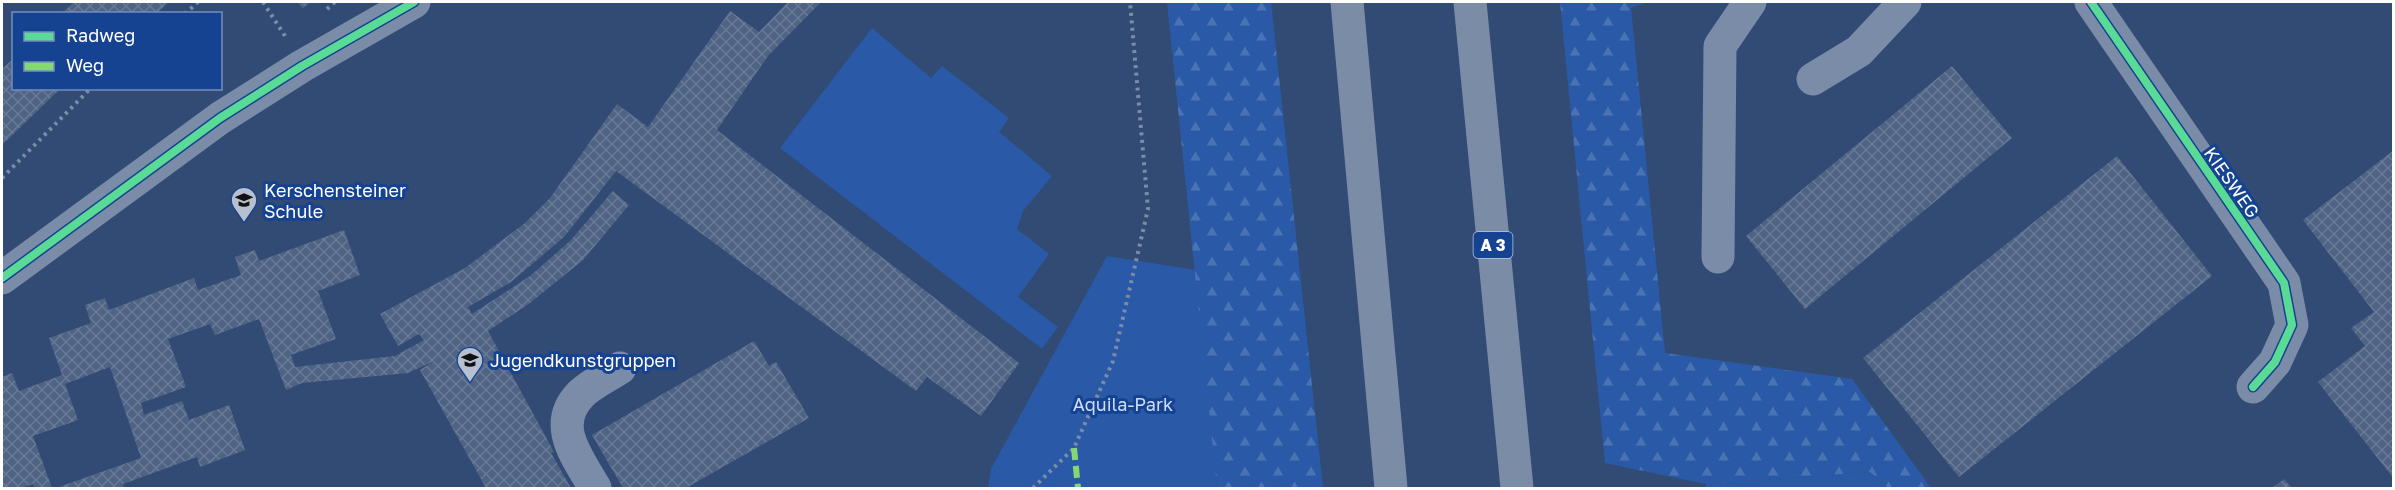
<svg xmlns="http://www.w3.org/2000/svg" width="2395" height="490" font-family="'Golos Text',sans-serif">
	<defs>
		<pattern id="forest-firs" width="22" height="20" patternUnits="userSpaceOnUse" patternTransform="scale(1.5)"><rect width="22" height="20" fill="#2a5aa7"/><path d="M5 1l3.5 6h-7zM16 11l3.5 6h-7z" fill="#4a73b4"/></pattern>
		<pattern id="building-cross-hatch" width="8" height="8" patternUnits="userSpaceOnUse" patternTransform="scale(1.5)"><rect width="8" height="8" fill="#4f6384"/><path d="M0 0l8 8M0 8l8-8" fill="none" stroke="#697a96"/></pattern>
	</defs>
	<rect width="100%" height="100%" fill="#324b75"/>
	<path fill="#2a5aa7" d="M872 28 931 78 942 66 1009 118 999 132 1052 176 1023 211 1017 229 1049 254 1018 297 1058 327 1042 349 780 148Z
		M1107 256 1196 270 1217 488H988L991 469Z
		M1870 472 1888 488H1706V484Z"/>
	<path fill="url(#forest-firs)" d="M1167 2H1271L1323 488H1217Z
		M1560 2H1648L1631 8 1665 353 1852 379 1931 488H1888L1870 472 1706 484 1605 463Z"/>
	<path fill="url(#building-cross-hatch)" d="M74 2H169L156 14H61Z
		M297 2H310L303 8Z
		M788 2H821L768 56 717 130 1019 363 981 416 927 377 916 391 616 171 564 237 511 282 468 307 472 314 530 276 570 241 613 191 629 205 583 260 530 303 488 331 554 452 551 453 571 488H486L420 370 434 361 408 373 302 383 286 390 259 319 215 335 210 324 168 339 186 387 141 403 144 415 182 401 189 420 229 405 245 450 200 467 197 457 123 484 124 488H56L141 458 110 367 65 384 78 420 33 436 52 488H35L33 484 22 488H2V377L12 373 19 391 62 375 49 338 91 323 85 305 105 298 109 310 194 278 198 290 241 275 235 257 255 250 259 261 344 230 360 275 318 291 336 339 291 355 295 367 395 356 424 340 419 334 398 346 380 314 465 268 525 223 550 198 617 104 648 127 730 11 759 32Z
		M14 58V88H61L2 145V69Z
		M1952 66 2012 138 1805 309 1746 236Z
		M2394 150V479L2318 382 2365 346 2351 328 2374 312 2303 220Z
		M2117 156 2212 276 1959 477 1863 358Z
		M754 341 769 366 776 362 809 418 686 488H623L592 435Z
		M2284 479 2292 488H2272Z"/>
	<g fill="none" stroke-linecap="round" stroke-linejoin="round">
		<path stroke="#7a8ca8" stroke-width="4" stroke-dasharray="3 4.5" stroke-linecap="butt" d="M263 2 285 36
			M327 9 335 2
			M185 14 198 2
			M2 178 91 88
			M1033 488 1074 448 1113 361 1148 209 1130 2"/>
		<path stroke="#7a8ca8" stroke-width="33" d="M2091 2 2284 283 2292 325 2275 362 2253 387
			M1813 79 1859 51 1905 2
			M1718 257 1720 46 1750 2
			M2 278 220 118 302 66 414 2
			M595 488C578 458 550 425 581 394 591 384 608 376 620 368"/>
		<path stroke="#7b8ca7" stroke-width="33" d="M1347 2 1391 488
			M1470 2 1517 488"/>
		<path stroke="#83d873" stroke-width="6" stroke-dasharray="12 6" stroke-linecap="butt" d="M1074 448 1078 488"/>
		<g stroke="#164391" stroke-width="11">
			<path id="cycleway" d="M2091 2 2284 283 2292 325 2275 362 2253 387
				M2 278 220 118 302 66 414 2"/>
		</g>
		<use href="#cycleway" stroke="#5adb95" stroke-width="8"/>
	</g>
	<defs>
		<g id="school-pin" transform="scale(1.35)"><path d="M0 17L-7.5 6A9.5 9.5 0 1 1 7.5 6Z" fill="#b7c0cf" stroke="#164391"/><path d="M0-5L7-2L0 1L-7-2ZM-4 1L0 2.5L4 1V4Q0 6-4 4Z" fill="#111"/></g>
	</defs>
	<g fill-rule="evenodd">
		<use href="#school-pin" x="244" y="200"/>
		<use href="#school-pin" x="470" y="360"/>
	</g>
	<g text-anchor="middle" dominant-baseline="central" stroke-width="6" stroke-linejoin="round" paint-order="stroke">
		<rect fill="#164391" stroke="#b9c7de" stroke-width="1.5" x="1473.5" y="232" width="39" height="26" rx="4.5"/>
		<g font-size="16" font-weight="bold" fill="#fff">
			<text x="1493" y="245">A 3</text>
		</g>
		<g font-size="18" fill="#fff" stroke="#164391">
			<text transform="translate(2232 182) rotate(55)">KIESWEG</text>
		</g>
		<g font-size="18" fill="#fff" stroke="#164391" text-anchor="start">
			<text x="264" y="190">Kerschensteiner<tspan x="264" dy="21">Schule</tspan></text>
			<text x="490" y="360">Jugendkunstgruppen</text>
		</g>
		<g font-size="18" fill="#cbddfb" stroke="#164391">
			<text x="1123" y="404">Aquila-Park</text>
		</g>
	</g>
	<rect width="2395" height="490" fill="none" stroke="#ffffff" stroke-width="6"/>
	<rect x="12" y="12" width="210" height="78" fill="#164391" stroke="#738ebd" stroke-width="1.5"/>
	<rect x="24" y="32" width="30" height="9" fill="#5adb95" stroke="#738ebd" stroke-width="1.5"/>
	<text x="66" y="42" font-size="18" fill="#ffffff">Radweg</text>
	<rect x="24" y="62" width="30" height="9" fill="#83d873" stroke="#738ebd" stroke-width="1.5"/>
	<text x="66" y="72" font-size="18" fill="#ffffff">Weg</text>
</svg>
